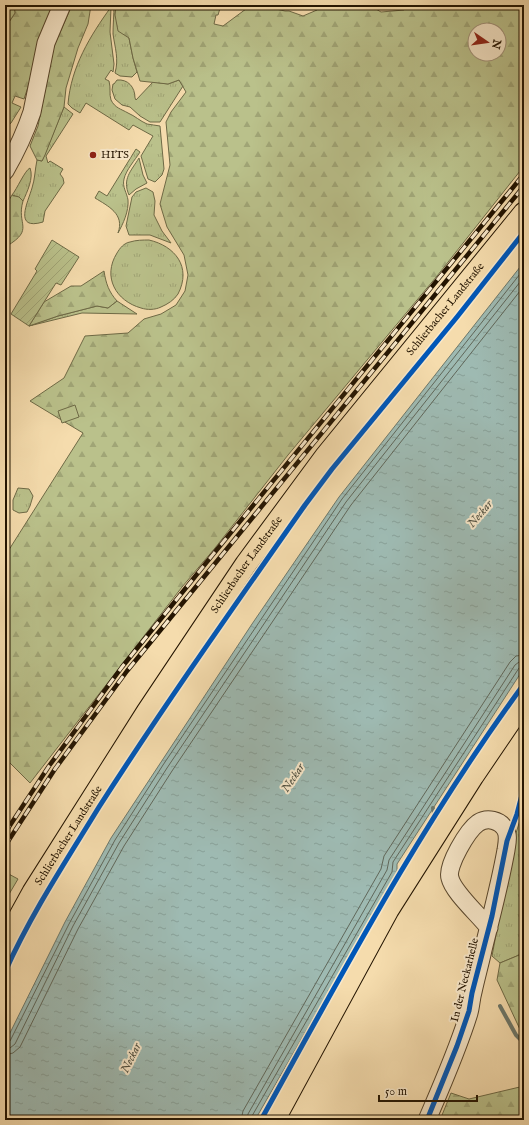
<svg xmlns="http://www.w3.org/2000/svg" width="529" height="1125" font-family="'IM FELL English',serif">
	<defs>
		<pattern id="grass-tufts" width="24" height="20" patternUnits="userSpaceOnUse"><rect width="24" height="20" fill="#bac18b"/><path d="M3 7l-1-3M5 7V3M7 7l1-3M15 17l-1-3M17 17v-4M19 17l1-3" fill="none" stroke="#a0a576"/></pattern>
		<pattern id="forest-firs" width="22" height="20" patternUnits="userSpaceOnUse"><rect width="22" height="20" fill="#bac18b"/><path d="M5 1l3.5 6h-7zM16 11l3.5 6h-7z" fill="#a0a576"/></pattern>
		<pattern id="garden-furrows" width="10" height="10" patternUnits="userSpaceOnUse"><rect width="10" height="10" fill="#bac18b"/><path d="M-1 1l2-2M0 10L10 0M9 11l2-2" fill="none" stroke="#a0a576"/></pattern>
		<pattern id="water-ripples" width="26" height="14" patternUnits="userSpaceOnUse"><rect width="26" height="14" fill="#9ebab2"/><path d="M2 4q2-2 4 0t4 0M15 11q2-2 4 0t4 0" fill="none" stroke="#889f97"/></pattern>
	</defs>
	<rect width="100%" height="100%" fill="#f5dcad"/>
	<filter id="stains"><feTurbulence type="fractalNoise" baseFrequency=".005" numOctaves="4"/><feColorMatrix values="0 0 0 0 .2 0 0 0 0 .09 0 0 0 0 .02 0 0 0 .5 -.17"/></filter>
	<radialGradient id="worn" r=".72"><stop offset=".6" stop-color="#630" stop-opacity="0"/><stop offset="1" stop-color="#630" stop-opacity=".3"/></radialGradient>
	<path fill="url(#grass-tufts)" stroke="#6e6a46" d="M114 5H116L115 15 129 38 133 58 137 72 132 77 120 76 115 73C119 59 115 48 113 34 113 25 114 15 114 5Z
		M111 7 110 32 114 64 113 72 111 70 105 79 109 81C111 88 109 94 111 100 115 108 121 109 128 113 135 116 140 121 147 124 151 125 156 125 160 126L164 169 162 175 155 182 148 179 141 156 153 136 133 125 129 130 86 103 80 113 72 108 68 104C71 67 90 36 111 7Z
		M117 80C128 79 135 87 135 98L136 100 153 82 168 84 179 80 183 86 160 122H150L140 116 130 107 122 105 115 99 112 90 113 84H114Z
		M64 107 73 114 46 156 48 163 50 161 63 169 60 174 63 178 64 183 45 211 43 222C13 231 28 202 32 188 35 179 35 169 37 160L42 161Z
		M136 149 140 152C135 160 126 170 124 179 122 187 127 193 128 200 129 211 123 224 118 233 125 214 108 206 95 198L99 191 107 196Z
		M139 158 143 175 147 183 136 189 129 195C122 179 131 171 139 158Z
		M30 168C34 178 27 192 23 201L19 198 12 195C17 189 25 170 30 168Z
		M146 188 153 192 155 201 154 215 162 231 171 243 150 235H129L126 226 132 197 136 192Z
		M149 240C175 246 192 267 178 294 174 300 168 304 161 307 155 310 147 310 141 308 116 301 102 277 117 253 120 248 124 243 130 242 136 240 143 240 149 240Z
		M117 301 137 314 82 313 29 326 58 316 97 306 108 308Z
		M18 488 29 489 33 496 30 506 27 512 19 513 13 510V500Z
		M524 807V953L500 963 492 956 513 843Z
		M5 872 18 879 5 901Z"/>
	<path fill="url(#forest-firs)" stroke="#6e6a46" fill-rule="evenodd" d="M14 5H55L24 99 15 96 12 103 21 107 11 123 5 128V28L15 13Z
		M72 5H91L88 24 78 48 66 88 64 107 45 155 42 161 37 160 30 146 38 126 54 46Z
		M116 5H133L145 8 152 5H221L218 15H216L214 24 223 26 250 6 258 5 285 11H289L303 16 317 10 321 5H369L381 12 404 10 406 5H524V166L437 276 288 455 215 548 182 587 30 783 5 758V556L83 433 30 401 64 378 85 336 128 333 144 319 161 314 176 305 185 291 188 275 184 255 167 227 160 204 170 165 166 122 171 112 186 92 179 80 168 84 140 81 133 58 129 38 118 31 115 15ZM475 30H499V54H475Z
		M12 195 19 197 23 201C16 225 35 229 7 246L5 245V207Z
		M104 271C106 284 109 292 117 301L108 308 97 306 58 316 29 326 44 302 71 286H81Z
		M524 953V1038L497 980 500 963Z
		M524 1086V1120H440L451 1093 469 1099Z"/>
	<path fill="url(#garden-furrows)" stroke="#6e6a46" d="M5 5H14L15 13 5 28Z
		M52 240 79 257 61 285 56 283 29 326 11 314 37 271 35 269Z"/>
	<path fill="#bac18b" stroke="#6e6a46" d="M75 405 79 417 62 423 58 411Z"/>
	<path fill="url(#water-ripples)" stroke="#6d786b" d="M524 262V668L397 864V872L255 1120H5V1043L65 922 111 838 252 624 339 497Z"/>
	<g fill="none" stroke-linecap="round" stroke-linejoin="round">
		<path stroke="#60675a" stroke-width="1" d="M5 1044 10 1041 69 924 115 840 163 765 342 499 524 269
			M5 1049 10 1048 15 1044 73 926 119 843 167 768 346 502 524 277
			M5 1055 13 1053 20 1047 78 929 124 846 172 771 351 505 524 286
			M241 1120 243 1111 381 869 384 856 510 662 516 656 524 655
			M247 1120 248 1114 387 870 389 860 515 665 519 662 524 661
			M252 1120V1116L392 872 393 862 519 668 524 666"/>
		<path stroke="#6d786b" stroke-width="4" d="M433 808 434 814
			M500 1006 516 1035 524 1043"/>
		<g stroke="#58462c" stroke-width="19">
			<path id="minor" d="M5 171C16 152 25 133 32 112L46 43 62 5
				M427 1120C442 1085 458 1049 469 1013 471 1006 471 999 473 992 476 978 480 964 483 950 491 917 500 884 506 850 507 843 509 835 505 829 500 820 487 817 478 823 468 830 446 866 450 878 453 892 479 915 489 928"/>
		</g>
		<g stroke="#231401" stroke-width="23">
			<g id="major">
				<path id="s1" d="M5 943 33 892 147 712 246 564 325 457 524 213"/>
				<path d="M274 1120 388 910 473 776 524 701"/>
			</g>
		</g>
		<use href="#minor" stroke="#f8e8ca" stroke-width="17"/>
		<use href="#major" stroke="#f5dcad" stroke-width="21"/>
		<g stroke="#231401" stroke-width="4.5">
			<path id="rail" d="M5 833 49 766 122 667 206 563 524 174
				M5 846 55 769 127 671 524 186"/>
		</g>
		<use href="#rail" stroke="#f8e8ca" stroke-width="3" stroke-dasharray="9" stroke-linecap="butt"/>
		<g stroke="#f8e8ca" stroke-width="8">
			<path id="cycleway" d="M5 972C31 914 66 861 99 807 165 704 235 605 305 505L332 469 457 317 524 232
				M261 1120C343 972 423 821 524 684
				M427 1120 457 1046 469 1011 472 993 492 916 507 841 517 814 524 787"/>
		</g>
		<use href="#cycleway" stroke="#0057b8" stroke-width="5"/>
	</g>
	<circle fill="#8f2418" stroke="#f8e8ca" stroke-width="1.5" cx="93" cy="155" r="4"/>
	<g text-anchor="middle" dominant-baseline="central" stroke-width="4" stroke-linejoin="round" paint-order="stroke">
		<g font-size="11" fill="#231401" stroke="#f8e8ca" text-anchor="start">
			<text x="101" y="155">HITS</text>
		</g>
		<g font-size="11" fill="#231401" stroke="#f8e8ca">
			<text stroke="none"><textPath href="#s1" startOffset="773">Schlierbacher Landstraße</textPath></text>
			<text stroke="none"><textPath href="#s1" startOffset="449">Schlierbacher Landstraße</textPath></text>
			<text stroke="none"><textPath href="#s1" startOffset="125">Schlierbacher Landstraße</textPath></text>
			<text transform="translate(465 980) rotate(-76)">In der Neckarhelle</text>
		</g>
		<g font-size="12" font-style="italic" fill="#4e4e3f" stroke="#f8e8ca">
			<text transform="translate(480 514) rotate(-50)">Neckar</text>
			<text transform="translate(293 778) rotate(-57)">Neckar</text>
			<text transform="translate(131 1058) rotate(-64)">Neckar</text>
		</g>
	</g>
	<rect width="529" height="1125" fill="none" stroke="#f5dcad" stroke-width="20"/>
	<rect x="6" y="6" width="517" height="1113" fill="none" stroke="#231401" stroke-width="2"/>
	<rect x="10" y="10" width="509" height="1105" fill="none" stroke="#231401"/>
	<g transform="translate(487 42) rotate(103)"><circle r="19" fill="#f8e8ca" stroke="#a3937a"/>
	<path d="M0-3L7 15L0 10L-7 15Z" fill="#8f2418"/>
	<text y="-6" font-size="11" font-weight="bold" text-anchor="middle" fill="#231401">N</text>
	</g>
	<path d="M379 1095v6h98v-6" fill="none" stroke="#231401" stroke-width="2"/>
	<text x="385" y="1095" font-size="12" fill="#231401" stroke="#f8e8ca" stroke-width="3" paint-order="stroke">50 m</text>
	<rect width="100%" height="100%" filter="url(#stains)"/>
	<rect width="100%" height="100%" fill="url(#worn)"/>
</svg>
